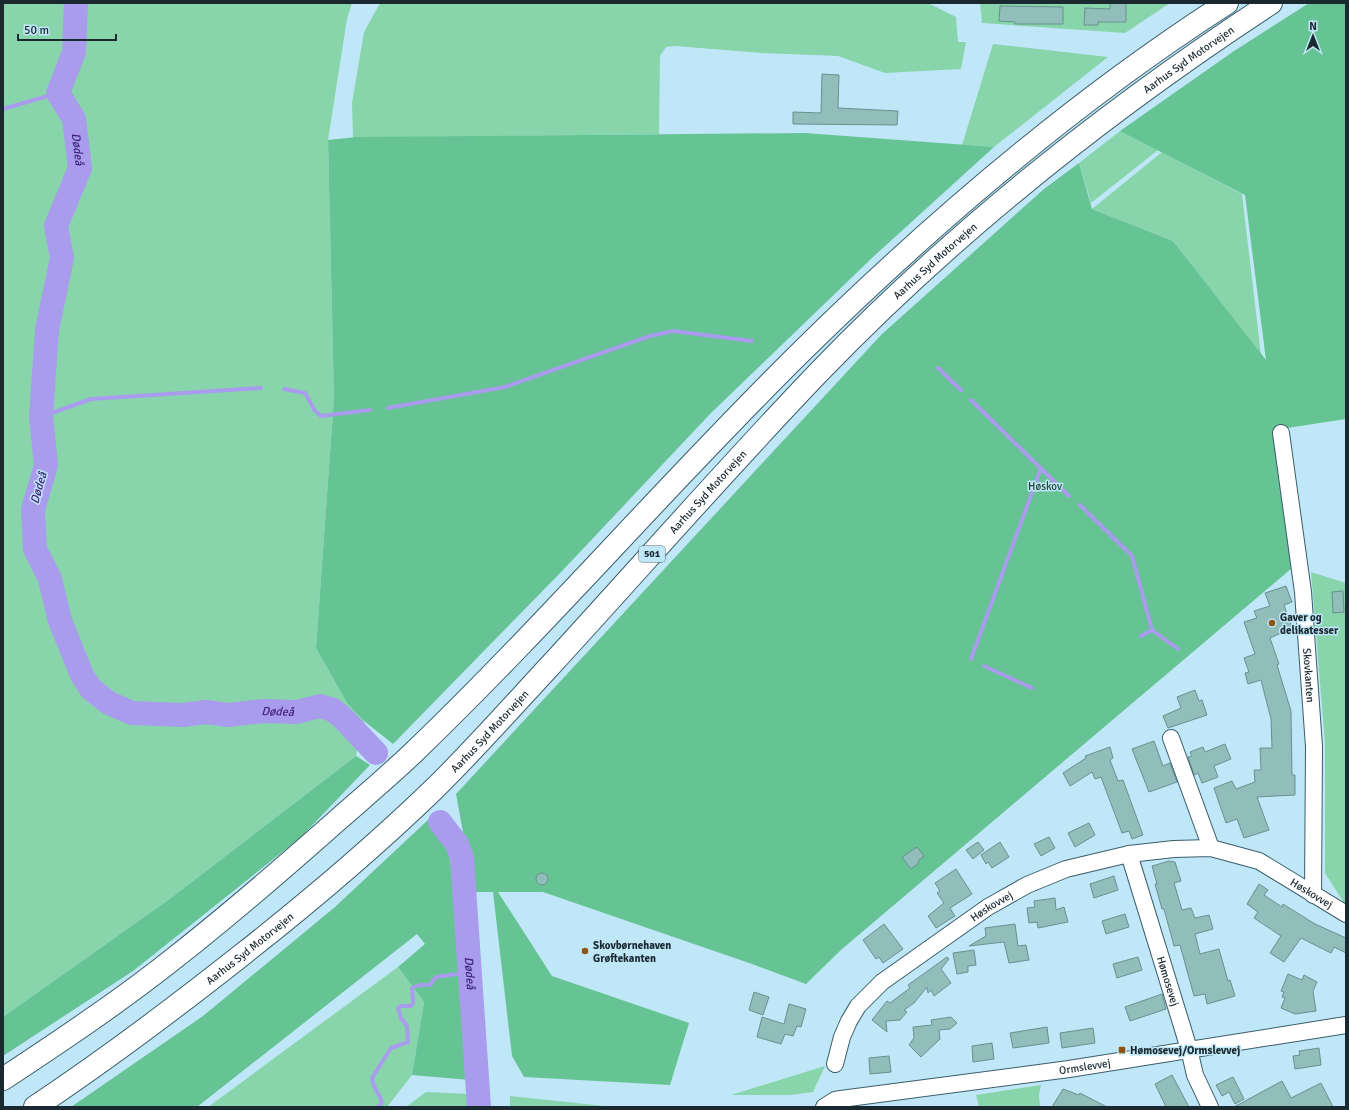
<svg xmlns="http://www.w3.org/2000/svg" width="1349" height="1110" font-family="Signika,sans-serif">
	<rect width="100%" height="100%" fill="#c0e7f8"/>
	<path fill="#88d5ac" d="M3 3H352L347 19 328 140 334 398 316 648 347 703 364 721 356 756 171 898 3 1017Z
		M380 3H928L956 17 958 42H966L961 69 885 73 838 56 762 53 675 46 666 47 660 56 659 134 353 138 352 103 364 32Z
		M980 3H1170L1125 33 982 23Z
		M993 44 1108 57 994 147 962 145Z
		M1120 131 1158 150 1091 203 1079 163Z
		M1162 152 1242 194 1261 355 1173 241 1092 209Z
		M1311 572 1346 583V906L1325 873V744Z
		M398 967 424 1002 412 1075 387 1107H208Z
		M825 1066 813 1092 790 1095H731Z
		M1041 1085 1039 1095 1040 1107H979L976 1095Z
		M426 1092 470 1094 474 1107H406Z
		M510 1096 613 1107H510Z"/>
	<path fill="#65c394" d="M1309 3H1346V419L1274 430 1292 568 842 949 806 984 752 964 543 892H498L552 976 689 1023 670 1085 524 1077 512 1056 493 892H474L456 794 881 335 1044 189 1079 163 1092 209 1173 241 1266 360 1245 195 1120 131 1234 51Z
		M805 133 994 147 873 257 710 414 564 569 393 744 364 721 347 703 316 648 334 398 328 140 357 137Z
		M356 756 370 765 301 837 133 971 3 1056V1017L171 898Z
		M429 819 447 837 456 905 470 1080 412 1075 424 1002 398 967 425 944 417 934 197 1107H71L203 1016 335 907Z"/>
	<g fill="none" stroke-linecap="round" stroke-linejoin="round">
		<path stroke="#a99cec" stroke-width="4" d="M3 109 58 93
			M938 368 961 390
			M284 389 305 393 315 411 321 416 370 410
			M971 400 1069 496
			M388 408 505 387 650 336 673 331 752 341
			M41 417 91 399 261 388
			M1080 505 1132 556 1152 630 1178 649
			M1141 636 1152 630
			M971 659 1041 468
			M984 666 1032 688
			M378 1107 382 1102C379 1092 373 1089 372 1078L391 1048 408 1042 407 1026 401 1018 398 1008 401 1006H411L413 1003 412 988 419 985H430L436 977 470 972"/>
		<g stroke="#a99cec" stroke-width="24">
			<path id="s1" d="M76 3 74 52 58 93 74 119 80 168 56 226 62 258 47 330 41 417 46 465 33 510 35 549 50 579 60 621 82 675 91 689 109 703 132 713 183 715 206 712 228 715 264 711 297 712 320 706 333 710 344 719 376 753"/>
			<path id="s2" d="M440 822 457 844 462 858 479 1107"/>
		</g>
	</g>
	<path fill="#91bdbb" stroke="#66918f" d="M1110 3H1126V22H1098V25H1084L1085 8 1110 9Z
		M1000 6 1063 7V24H1015V22L999 21Z
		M822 74 839 75 838 108 898 111 897 125 793 124V112L821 113Z
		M1286 586 1292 602 1284 605 1292 628 1270 638 1279 664 1277 665 1291 711 1292 775H1295V795L1257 797 1269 830 1244 838 1237 819 1226 823 1214 788 1232 781 1236 789 1255 782 1254 770H1261L1260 748H1272L1271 719 1261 680 1248 684 1245 673 1249 672 1244 658 1255 654 1244 622 1257 618 1254 611 1270 606 1265 593Z
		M1343 591 1344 612 1333 613 1332 592Z
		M1195 690 1199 701 1202 700 1207 715 1168 728 1163 716 1181 708 1177 697Z
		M1154 741 1163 766 1170 763 1177 782 1149 792 1132 749Z
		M1225 744 1231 759 1214 766 1218 777 1202 783 1198 773 1194 775 1188 757 1192 756 1190 752 1203 747 1205 752Z
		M1110 747 1113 758 1110 760 1118 781 1123 780 1143 835 1132 839 1129 831 1122 833 1101 777 1095 779 1092 772 1070 786 1063 773 1086 758 1085 756Z
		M1089 823 1095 835 1075 847 1068 833Z
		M1049 837 1055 848 1041 856 1034 844Z
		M978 842 984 850 973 859 966 850Z
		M1000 842 1009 857 992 868 988 862 986 864 981 855Z
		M917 847 924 856 918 861 919 863 911 869 902 857Z
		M1169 861 1175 862 1181 881 1174 883 1182 910 1191 908 1195 918 1209 915 1213 929 1195 934 1200 954 1219 949 1228 981 1230 980 1235 996 1207 1004 1205 994 1194 996 1180 945 1174 946 1164 909H1162L1155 884H1157L1152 866Z
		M956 869 972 894 950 908 955 916 936 928 928 916 944 903 937 893 940 891 935 883Z
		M536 879a6 6 0 1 1 12 0a6 6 0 1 1-12 0Z
		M1114 876 1118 890 1094 898 1090 884Z
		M1259 884 1268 890 1264 895 1282 907 1283 904 1315 924 1346 938V953L1334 947 1331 953 1301 938 1284 962 1270 953 1281 936 1254 918 1258 912 1247 904Z
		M1055 898 1056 910 1064 907 1068 922 1038 928 1037 922 1029 923 1027 908 1035 907 1034 901Z
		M1125 914 1129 927 1106 934 1102 921Z
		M884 924 903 949 883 963 879 957 876 959 863 940Z
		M1015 924 1018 946 1026 945 1029 960 1009 963 1004 942 969 946 986 936 985 928Z
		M974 950 976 965 968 966V972L957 974 953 953Z
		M947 957 949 959 941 969 951 983 934 996 931 990 928 993 927 987 914 1003 904 1010 907 1012 900 1020 886 1021 887 1032 872 1020 887 1001 890 1003 910 988 908 985Z
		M1138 957 1142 970 1117 978 1113 964Z
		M1288 974 1302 980 1304 975 1317 982 1313 991 1316 1011 1295 1014 1281 1008 1285 998 1282 997 1284 992 1281 991Z
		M754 992 769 997 763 1015 749 1010Z
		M1162 994 1166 1009 1130 1021 1125 1007Z
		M789 1004 806 1009 801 1027 797 1026 793 1036 785 1034 781 1044 757 1037 762 1017 784 1024Z
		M951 1017 957 1023 950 1029 939 1030 940 1039 921 1057 909 1045 914 1038 913 1027 932 1025 931 1020Z
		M1047 1027 1049 1043 1013 1048 1010 1033Z
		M1093 1028 1095 1043 1062 1048 1060 1033Z
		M992 1043 994 1059 973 1062 972 1046Z
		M1319 1048 1321 1065 1295 1069 1293 1056 1300 1055 1299 1051Z
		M889 1056 891 1072 870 1074 869 1058Z
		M1172 1075 1189 1107H1166L1155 1084Z
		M1233 1077 1244 1099 1235 1104 1229 1092 1222 1096 1216 1085Z
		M1282 1081 1291 1098 1321 1083 1333 1107H1234Z
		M1063 1089 1079 1095 1080 1093 1107 1107H1052Z"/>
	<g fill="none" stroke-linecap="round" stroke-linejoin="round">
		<g stroke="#3a5d6b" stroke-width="18">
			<g id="minor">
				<path id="s3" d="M1281 433 1303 592 1314 747 1313 895"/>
				<path d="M1171 738 1211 848"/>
				<path id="s4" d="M1129 854 1189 1049 1195 1075 1210 1107"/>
				<path id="s5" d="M835 1064 842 1037 849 1021 858 1006 882 982 988 907 1027 885 1066 869 1129 854 1174 849 1211 848 1259 861 1346 914"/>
				<path id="s6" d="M824 1107 835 1100 841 1099 1069 1069 1346 1025"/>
			</g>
		</g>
		<g stroke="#3a5d6b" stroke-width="24">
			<g id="highway">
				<path d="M3 1079C62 1040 122 1000 177 956 233 912 287 865 340 818 365 796 390 775 414 752 548 623 669 482 802 351 932 223 1073 102 1227 3"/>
				<path id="s7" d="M35 1107C107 1059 176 1007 243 954 309 902 373 848 433 790 473 751 510 709 548 668 638 570 726 469 819 372 953 233 1109 109 1271 3"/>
			</g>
		</g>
		<use href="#minor" stroke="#fff" stroke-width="16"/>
		<use href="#highway" stroke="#fff" stroke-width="22"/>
	</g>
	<g fill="#8f5413" stroke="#c0e7f8" stroke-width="1.5">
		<circle cx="1272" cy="623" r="4"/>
		<circle cx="585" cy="951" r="4"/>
		<rect x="1118" y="1046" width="8" height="8" rx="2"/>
	</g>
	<g text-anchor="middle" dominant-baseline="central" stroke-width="3" stroke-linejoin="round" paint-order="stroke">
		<rect fill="#c0e7f8" stroke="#4c626b" stroke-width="1" x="639" y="546" width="26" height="16" rx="3"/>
		<g font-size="10" font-weight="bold" fill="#1a292f">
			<text x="652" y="554">501</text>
		</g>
		<g font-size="11" fill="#1a292f" stroke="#c0e7f8">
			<text stroke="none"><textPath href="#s7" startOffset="1563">Aarhus Syd Motorvejen</textPath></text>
			<text stroke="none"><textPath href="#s7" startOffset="1239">Aarhus Syd Motorvejen</textPath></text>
			<text stroke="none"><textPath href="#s7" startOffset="915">Aarhus Syd Motorvejen</textPath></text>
			<text stroke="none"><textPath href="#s3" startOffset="244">Skovkanten</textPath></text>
			<text stroke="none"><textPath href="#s7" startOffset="591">Aarhus Syd Motorvejen</textPath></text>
			<text stroke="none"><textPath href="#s5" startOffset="572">Høskovvej</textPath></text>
			<text stroke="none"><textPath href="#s5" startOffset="230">Høskovvej</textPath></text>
			<text stroke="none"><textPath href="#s7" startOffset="267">Aarhus Syd Motorvejen</textPath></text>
			<text stroke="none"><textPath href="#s4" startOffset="133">Hømosevej</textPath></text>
			<text stroke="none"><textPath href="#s6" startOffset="265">Ormslevvej</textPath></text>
		</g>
		<g font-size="11" fill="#1b4430" stroke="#c0e7f8">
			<text x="1045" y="486">Høskov</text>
		</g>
		<g font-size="11" font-weight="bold" fill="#1a292f" stroke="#c0e7f8" text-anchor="start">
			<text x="1280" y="617">Gaver og<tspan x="1280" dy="13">delikatesser</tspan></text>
			<text x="593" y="945">Skovbørnehaven<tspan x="593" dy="13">Grøftekanten</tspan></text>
			<text x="1130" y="1050">Hømosevej/Ormslevvej</text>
		</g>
		<g font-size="12" font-style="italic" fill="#3e227d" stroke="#c0e7f8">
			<text stroke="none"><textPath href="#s1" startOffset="154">Dødeå</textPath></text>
			<text transform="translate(39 488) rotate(-74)">Dødeå</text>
			<text stroke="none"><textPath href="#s1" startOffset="909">Dødeå</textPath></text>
			<text stroke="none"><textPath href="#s2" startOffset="158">Dødeå</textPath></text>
		</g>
	</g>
	<rect width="1349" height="1110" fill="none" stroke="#1a292f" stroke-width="8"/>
	<g transform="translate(1313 36)" stroke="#c0e7f8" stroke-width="3" paint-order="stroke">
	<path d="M0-3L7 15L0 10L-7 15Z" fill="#1a292f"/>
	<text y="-6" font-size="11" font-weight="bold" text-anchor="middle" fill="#1a292f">N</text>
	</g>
	<path d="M18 34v6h98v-6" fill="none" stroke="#1a292f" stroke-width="2"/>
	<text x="24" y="34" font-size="12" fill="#1a292f" stroke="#c0e7f8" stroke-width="3" paint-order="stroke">50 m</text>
</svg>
